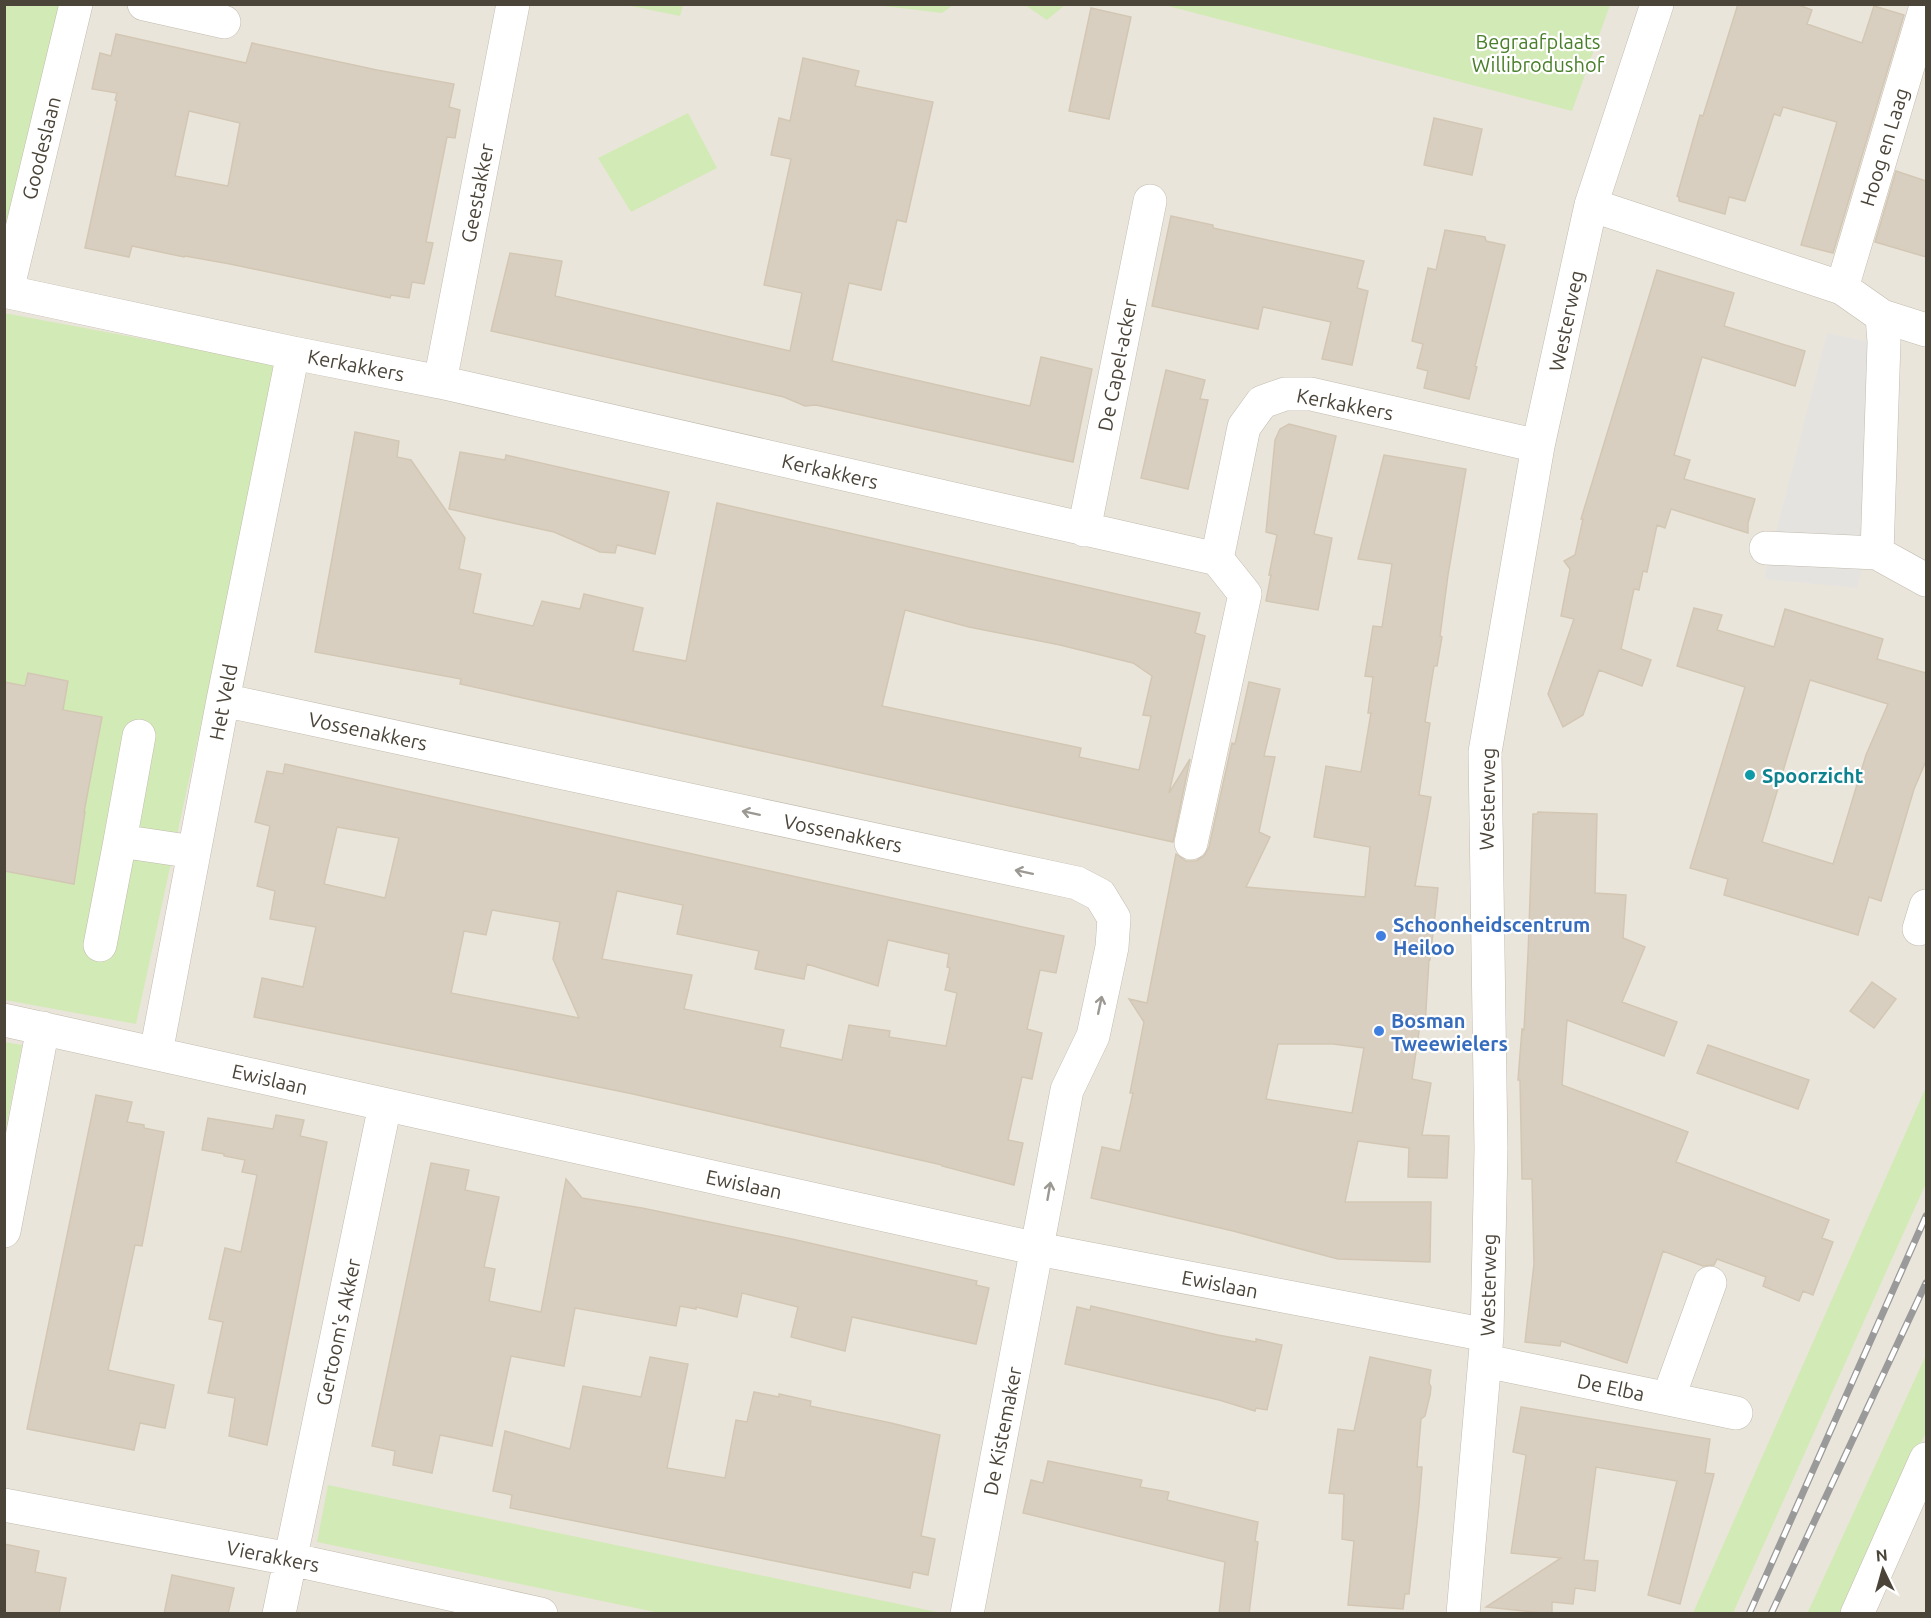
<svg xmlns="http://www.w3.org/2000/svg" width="1931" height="1618" font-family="Ubuntu,sans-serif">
	<rect width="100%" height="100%" fill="#f6f3ec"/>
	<path fill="#eae5da" d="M5 5H1926V1613H5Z"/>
	<path fill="#d2eab5" d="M5 5H62L5 243Z
		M626 5H683L680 16Z
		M875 5 953 4V5L942 13Z
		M1025 5 1065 4V5L1047 20Z
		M1164 5 1610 4V5L1572 111Z
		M688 113 717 168 631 212 598 158Z
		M4 313 272 363 277 374 136 1024 5 1000Z
		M5 1042 22 1045 5 1133 4 1042Z
		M1926 1087V1183L1733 1613H1693Z
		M1926 1355V1432L1843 1613 1807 1614Z
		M328 1485 937 1612V1614L660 1613 317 1542Z"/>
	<path fill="#e5e3e0" d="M1827 333 1875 343 1869 542 1857 588 1764 579Z"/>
	<path fill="#d8cfc1" stroke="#d3c7b4" stroke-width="1.5" fill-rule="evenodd" d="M1738 4H1796L1812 10 1807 24 1862 43 1874 6 1904 15 1833 253 1801 245 1837 122 1783 107 1780 116 1774 114 1745 201 1729 197 1725 214 1679 201V197L1677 196 1700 115 1703 116Z
		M1091 8 1131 17 1109 119 1069 111Z
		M116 34 246 63 252 43 377 70 454 84 449 107 460 110 455 138 447 137 426 242 433 243 424 284 412 282 409 298 391 295 390 298 230 264 185 256 184 257 132 246 129 257 85 248 117 101 115 100 117 93 92 89 100 53 111 56ZM189 111 240 123 228 186 175 176Z
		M803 58 859 71 855 86 933 102 906 222 897 220 881 290 849 283 832 361 1030 406 1041 357 1092 369 1073 462 816 405 805 406 784 397 491 331 510 253 562 261 555 296 790 351 802 293 764 285 791 159 771 155 779 118 790 121Z
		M1434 118 1482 129 1472 175 1424 165Z
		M1896 171 1926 181V257L1875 242Z
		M1171 216 1213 225V228L1364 261 1357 288 1368 291 1352 365 1322 359 1331 322 1263 307 1258 329 1152 306Z
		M1445 230 1485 237 1486 241 1505 245 1475 366 1477 367 1469 399 1424 388 1428 371 1417 368 1423 344 1412 341 1428 268 1436 270Z
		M1657 270 1734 293 1724 326 1805 351 1795 386 1702 357 1674 455 1690 460 1684 479 1755 499 1748 523V533L1671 509 1665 528 1657 525 1647 572 1643 571 1639 590 1634 589 1621 649 1651 660 1642 686 1599 670 1583 715 1563 727 1548 694 1574 619 1561 616 1570 569 1564 561 1575 555 1583 519H1581Z
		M1166 370 1205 380 1200 399 1208 400 1188 489 1141 478Z
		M1289 424 1336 436 1314 534 1332 538 1318 610 1266 601 1271 575H1269L1277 535 1266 532 1275 440 1280 429Z
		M355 432 399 441 397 457 411 460 465 538 459 569 481 574 473 613 533 626 542 601 580 609 584 594 643 608 633 651 686 661 717 503 1200 613 1195 633 1205 636 1169 793 1190 759 1173 842 460 684 461 679 315 652ZM905 610 969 627 1060 645 1133 663 1152 676 1143 715 1151 716 1139 770 1079 757 1081 748 882 706Z
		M460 452 505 460 506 455 669 492 655 554 617 545 615 553 600 552 554 532 449 509Z
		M1384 455 1466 469 1448 575 1440 636 1442 637 1437 666H1434L1425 722 1430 723 1419 795 1431 797 1415 886 1438 888 1430 960H1429L1425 1026 1420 1025 1412 1079 1431 1083 1422 1135 1449 1136 1447 1178 1408 1177 1409 1148 1358 1141 1345 1202H1431L1430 1262 1338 1259 1233 1231 1091 1198 1102 1147 1120 1151 1133 1093H1130L1144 1022 1129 999 1147 1003 1176 854 1186 861H1196L1204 856 1209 847 1232 743 1235 744 1249 682 1280 689 1264 756 1275 757 1259 832 1270 837 1246 887 1365 897 1370 847 1314 837 1326 766 1361 772 1371 713H1368L1373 677 1365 676 1373 626 1382 627 1392 564 1358 559ZM1278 1044H1333L1364 1048 1352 1113 1266 1099Z
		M1694 608 1722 615 1717 630 1774 647 1785 609 1883 639 1877 659 1926 673V761L1914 789 1881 901 1869 897 1858 935 1724 895 1728 879 1690 868 1745 687 1677 666ZM1810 680 1888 704 1866 755 1833 864 1762 842Z
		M28 673 68 681 63 710 102 717 84 812H85L74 884 4 871V682L25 686Z
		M285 764 1064 936 1056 973 1040 970 1027 1029 1042 1033 1032 1079 1022 1077 1008 1140 1023 1143 1014 1185 942 1166V1165L633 1094 254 1017 262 978 303 987 316 927 270 919 275 891 257 886 270 826 255 822 267 771 283 774ZM337 827 399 838 385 898 324 884ZM617 891 683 905 677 934 759 951 755 969 804 979 807 964 878 986 888 940 949 954 947 967 950 968 945 990 957 993 946 1046 889 1037 890 1031 849 1025 842 1060 780 1047 784 1030 684 1009 692 975 602 959ZM492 910 560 922 553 959 579 1018 451 993 464 931 486 935Z
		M1538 812 1597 814 1595 893 1626 895 1623 938 1645 947 1622 1002 1677 1022 1664 1056 1567 1020 1562 1085 1688 1132 1676 1162 1829 1220 1822 1238 1833 1242 1813 1295 1803 1291 1799 1301 1763 1286 1766 1277 1717 1259 1714 1265 1703 1266 1663 1251 1627 1363 1561 1341 1560 1346 1525 1342 1534 1264 1532 1179H1522L1520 1080H1518L1522 1029 1524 1030 1528 954 1533 814H1537Z
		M1872 982 1896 999 1874 1028 1850 1011Z
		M1708 1045 1809 1080 1798 1109 1697 1073Z
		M96 1095 132 1102 127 1122 144 1125V1128L164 1132 142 1246 135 1245 108 1370 174 1385 165 1428 140 1423 134 1450 27 1429Z
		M276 1115 304 1120 300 1136 327 1142 267 1445 229 1436 235 1398 208 1393 223 1322 209 1319 225 1248 241 1252 257 1175 242 1172 245 1160 224 1156V1154L202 1150 208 1118 273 1129Z
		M431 1163 469 1170 465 1190 499 1197 484 1267 495 1269 489 1301 541 1312 566 1179 582 1198 642 1208 792 1239 977 1281 976 1285 989 1288 976 1344 852 1317 845 1351 791 1337 798 1307 742 1293 737 1317 696 1307V1309L680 1306 676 1326 575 1308 564 1366 511 1356 492 1446 440 1435 432 1473 393 1465 395 1451 372 1446Z
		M1091 1306 1218 1335 1256 1342V1339L1282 1345 1267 1410 1256 1408 1255 1411 1219 1400 1065 1364 1077 1307 1090 1310Z
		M650 1357 688 1364 667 1468 725 1478 736 1420 747 1422 754 1392 779 1397V1394L811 1401 810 1406 891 1423 940 1435 921 1536 935 1539 928 1575 913 1572 910 1588 510 1508 512 1495 493 1491 505 1431 570 1449 583 1386 641 1397Z
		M1370 1357 1431 1370 1429 1383 1431 1387 1430 1395 1425 1416 1421 1419 1417 1467H1422L1419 1505 1409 1594H1405L1403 1609 1348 1605 1354 1541 1342 1539 1344 1494 1329 1493 1338 1429 1354 1431Z
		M1521 1407 1710 1439 1705 1473 1714 1474 1680 1604 1648 1595 1677 1481 1596 1467 1584 1560 1598 1561 1595 1591 1575 1588 1573 1604 1552 1602V1614L1486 1607 1561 1558 1511 1553 1526 1455 1513 1452Z
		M1048 1461 1142 1480 1140 1487 1169 1492 1167 1500 1258 1522 1255 1541 1258 1542 1249 1614H1219L1225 1562 1023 1513 1031 1480 1043 1483Z
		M4 1544 39 1551 35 1572 66 1578 59 1614H4Z
		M172 1575 234 1588 228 1614H164Z"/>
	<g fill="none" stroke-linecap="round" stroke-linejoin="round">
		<g stroke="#c2bbae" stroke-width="34">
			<path id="minor" d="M144 4 224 22
				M1591 205 1842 288 1882 316 1926 330
				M1842 288 1926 6
				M4 291 293 353 440 382 1217 559 1244 427 1262 402 1285 394H1311L1538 446
				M7 291 76 4
				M440 382 513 4
				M1084 530 1150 201
				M1766 548 1877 553 1926 580
				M1877 553 1884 342 1882 316
				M223 700 1077 883 1100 895 1114 918 1112 947 1093 1036 1067 1090 967 1614
				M120 841 139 736
				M1191 843 1245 594 1217 559
				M1919 929 1926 906
				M100 945 120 841 194 852
				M4 1020 1038 1249 1487 1335
				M156 1053 223 700 293 353
				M4 1231 43 1028
				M1486 1361 1736 1413
				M1668 1399 1710 1283
				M4 1505 290 1559 541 1614
				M279 1614 385 1105
				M1463 1614 1487 1335 1491 1149 1485 752 1538 446 1591 205 1657 4
				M1857 1614 1926 1459"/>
		</g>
		<use href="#minor" stroke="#fff" stroke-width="33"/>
		<g stroke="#9a9a9a" stroke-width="7">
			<path id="rail" d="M1749 1614 1926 1216
				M1771 1614 1926 1283"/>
		</g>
		<use href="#rail" stroke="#fff" stroke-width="4.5" stroke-dasharray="14" stroke-linecap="butt"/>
	</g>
	<defs><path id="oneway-shaft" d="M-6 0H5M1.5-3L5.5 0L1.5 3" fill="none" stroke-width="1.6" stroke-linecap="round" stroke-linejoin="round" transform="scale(1.5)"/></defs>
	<g stroke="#9c9892">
		<use href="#oneway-shaft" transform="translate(751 813) rotate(-168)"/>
		<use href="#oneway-shaft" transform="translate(1024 872) rotate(-168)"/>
		<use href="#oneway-shaft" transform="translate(1100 1005) rotate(-78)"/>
		<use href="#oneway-shaft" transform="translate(1049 1191) rotate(-80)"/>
	</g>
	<circle fill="#0f9aa8" stroke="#fff" stroke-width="2" cx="1750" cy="775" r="6"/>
	<g fill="#3f7fe0" stroke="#fff" stroke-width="2">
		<circle cx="1381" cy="936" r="6"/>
		<circle cx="1379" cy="1031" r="6"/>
	</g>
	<g text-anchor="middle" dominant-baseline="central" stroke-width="4.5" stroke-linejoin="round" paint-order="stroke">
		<g font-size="20" fill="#4a7f2a" stroke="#fff">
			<text x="1538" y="41">Begraafplaats<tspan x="1538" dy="23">Willibrodushof</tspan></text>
		</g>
		<g font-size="20" fill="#4b4439" stroke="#fff">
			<text transform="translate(1884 147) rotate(-73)">Hoog en Laag</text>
			<text transform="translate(41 148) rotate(-76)">Goodeslaan</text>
			<text transform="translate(477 193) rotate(-79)">Geestakker</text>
			<text transform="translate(1566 321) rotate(-78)">Westerweg</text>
			<text transform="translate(356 365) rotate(11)">Kerkakkers</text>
			<text transform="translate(1117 365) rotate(-79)">De Capel-acker</text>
			<text transform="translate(1345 404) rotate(11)">Kerkakkers</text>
			<text transform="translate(830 471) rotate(13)">Kerkakkers</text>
			<text transform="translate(223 702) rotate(-79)">Het Veld</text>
			<text transform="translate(368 731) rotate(12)">Vossenakkers</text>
			<text transform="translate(1487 799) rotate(-89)">Westerweg</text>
			<text transform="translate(843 833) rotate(12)">Vossenakkers</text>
			<text transform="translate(270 1079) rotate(13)">Ewislaan</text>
			<text transform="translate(744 1184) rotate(12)">Ewislaan</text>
			<text transform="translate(1220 1284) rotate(11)">Ewislaan</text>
			<text transform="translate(1488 1285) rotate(-89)">Westerweg</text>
			<text transform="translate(338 1332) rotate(-78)">Gertoom's Akker</text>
			<text transform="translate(1611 1387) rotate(12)">De Elba</text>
			<text transform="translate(1002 1431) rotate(-79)">De Kistemaker</text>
			<text transform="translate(273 1556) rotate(11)">Vierakkers</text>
		</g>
		<g font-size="20" font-weight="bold" fill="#0d838f" stroke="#fff" text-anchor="start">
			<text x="1762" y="775">Spoorzicht</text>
		</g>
		<g font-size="20" font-weight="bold" fill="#366cbe" stroke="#fff" text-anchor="start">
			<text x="1393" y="924">Schoonheidscentrum<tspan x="1393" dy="23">Heiloo</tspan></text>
			<text x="1391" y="1020">Bosman<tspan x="1391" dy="23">Tweewielers</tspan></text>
		</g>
	</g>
	<rect width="1931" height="1618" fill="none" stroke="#4b4439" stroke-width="12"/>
	<g transform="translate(1883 1570) rotate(355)" stroke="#ffffff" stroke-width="4.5" paint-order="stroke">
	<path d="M0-4.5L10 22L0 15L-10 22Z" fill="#4b4439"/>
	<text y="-9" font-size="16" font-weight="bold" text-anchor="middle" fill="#4b4439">N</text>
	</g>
</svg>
